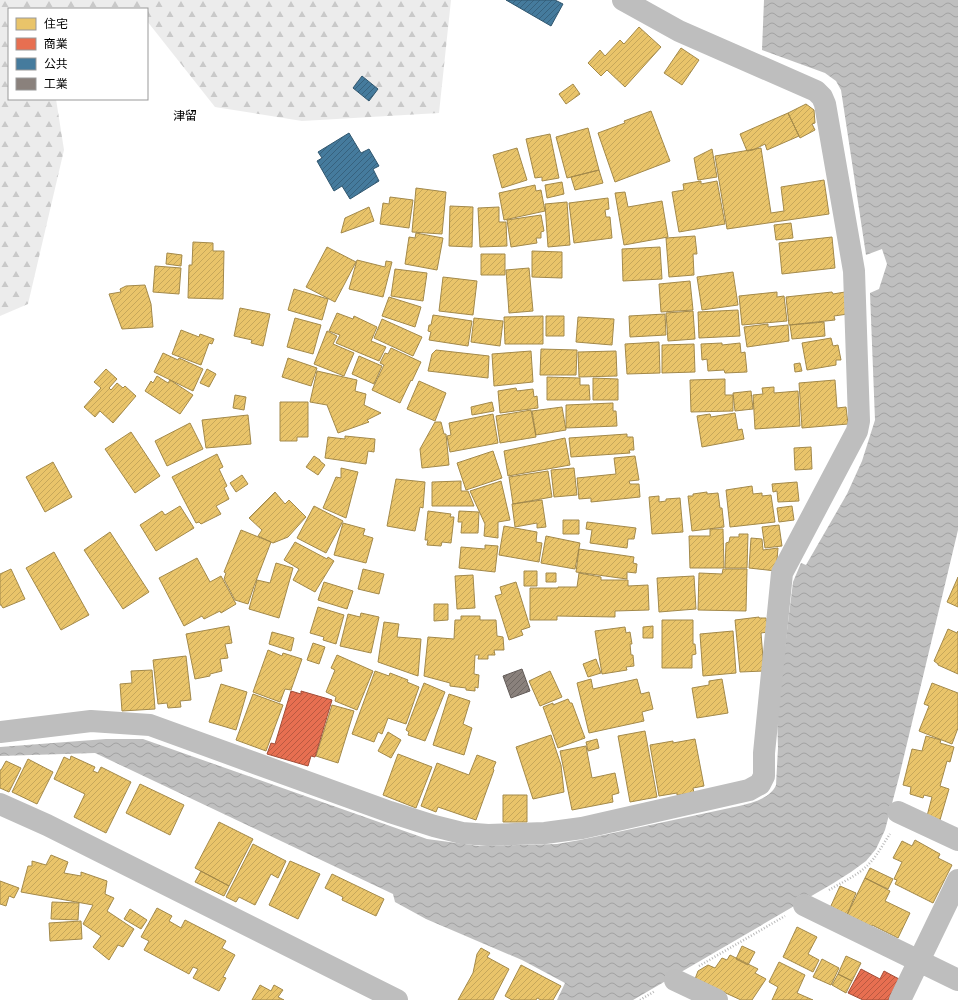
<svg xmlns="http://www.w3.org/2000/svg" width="958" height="1000" font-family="'Roboto Condensed','Noto Sans JP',sans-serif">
	<defs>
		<pattern id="forest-firs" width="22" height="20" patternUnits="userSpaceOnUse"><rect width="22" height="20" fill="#ececec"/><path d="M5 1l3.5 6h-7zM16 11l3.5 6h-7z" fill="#c9c9c9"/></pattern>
		<pattern id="water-waves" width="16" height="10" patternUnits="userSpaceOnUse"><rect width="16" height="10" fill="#bfbfbf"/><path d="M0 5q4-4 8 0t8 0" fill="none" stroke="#a2a2a2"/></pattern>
		<pattern id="homes-hatch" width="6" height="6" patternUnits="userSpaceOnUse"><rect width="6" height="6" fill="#e9c46a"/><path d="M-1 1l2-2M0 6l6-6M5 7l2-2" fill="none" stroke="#c6a75a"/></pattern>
		<pattern id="shops-hatch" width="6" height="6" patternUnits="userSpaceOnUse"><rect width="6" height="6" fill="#e76f51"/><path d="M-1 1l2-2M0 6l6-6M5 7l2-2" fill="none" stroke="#b95941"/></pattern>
		<pattern id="public-hatch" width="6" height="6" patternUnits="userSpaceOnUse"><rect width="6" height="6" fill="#457b9d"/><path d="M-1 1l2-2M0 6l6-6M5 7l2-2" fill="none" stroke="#37627e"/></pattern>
		<pattern id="industry-hatch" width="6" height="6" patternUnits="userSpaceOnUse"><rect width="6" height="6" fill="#8a817c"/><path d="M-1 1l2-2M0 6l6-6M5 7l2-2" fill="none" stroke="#6e6763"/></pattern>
	</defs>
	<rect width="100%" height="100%" fill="#fff"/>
	<path fill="url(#forest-firs)" d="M0 0H451L439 113 302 121 215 107 147 21V9H9V99H56L64 150 28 304 0 316Z"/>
	<path fill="url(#water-waves)" d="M764 0H958V530L899 777 885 830 876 849 866 861 851 872 832 884 633 1000H557L565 983 522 960 426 919 395 902 393 894 95 753 0 756V747L106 739H143L427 839 479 846 557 844 580 840 739 806C752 803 771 798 776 785L778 748 777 712 793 582 801 563 806 565 847 494 862 461 875 420 870 293 879 289 887 264 882 249 866 255 841 90 836 81 825 73 762 50Z"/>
	<path fill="url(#homes-hatch)" stroke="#a3894a" d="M639 27 661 47 625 87 607 70 601 76 588 63 600 50 605 56 620 40 624 44Z
		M681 48 699 60 682 85 664 73Z
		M573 84 580 94 566 104 559 94Z
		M806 104 814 110 815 123 812 124 815 130 800 138 788 113Z
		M651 111 670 161 615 182 598 133 625 123 624 121Z
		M788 113 799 136 767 150 765 144 753 150 747 151 740 134Z
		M588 128 599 170 567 178 556 137Z
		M550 134 559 178 542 181V177L535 178 526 139Z
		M517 148 527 180 502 188 493 155Z
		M761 148 771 213 784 211 781 187 824 180 829 214 727 229 715 156Z
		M712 149 717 177 698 180 694 158Z
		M599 170 603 183 575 190 571 177Z
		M701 181V184L717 181 725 224 679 232 672 192 684 190 683 184Z
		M562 182 564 194 547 198 545 185Z
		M535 185 536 191 541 190 545 211 504 220 499 193Z
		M416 188 446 192 442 234 412 232Z
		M625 192 628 207 662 201 668 237 624 245 615 193Z
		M390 197 413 200 409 228 380 224 383 203 389 204Z
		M608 198 609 209 605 210 606 217H610L612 238 574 243 569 203Z
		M567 202 570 245 548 247 545 204Z
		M450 206 473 207 472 247 449 246Z
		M369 207 374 221 341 233 345 218Z
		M499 207V222H506L507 246 480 247 478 208Z
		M541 215 544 231 541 232V238H536L537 243 511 247 507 220Z
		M791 223 793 238 776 240 774 225Z
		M416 233 443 238 437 270 405 264 409 237 415 238Z
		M695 236 697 254H693L694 275 669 277 666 238Z
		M832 237 835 268 782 274 779 243Z
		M193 242 213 243V251H224L223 299 188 298 189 265H192Z
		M327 247 356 262 335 302 306 287Z
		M660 247 662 279 623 281 622 249Z
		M532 251 562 252V278L532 277Z
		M167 253 182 255 181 266 166 264Z
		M481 254H505V275H481Z
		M357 260 385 267 386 261 392 262 383 297 349 289Z
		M155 266 181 268 179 294 153 292Z
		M529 268 533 311 509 313 506 270Z
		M395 269 427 273 423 301 391 296Z
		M733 272 738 305 702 310 697 277Z
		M443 277 477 281 473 315 439 311Z
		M690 281 693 310 661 312 659 284Z
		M145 285 151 304 153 327 122 329 109 294 121 292 120 289 126 286Z
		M294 289 328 299 322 320 288 310Z
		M777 292V297L784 296 787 321 742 325 739 296Z
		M832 292 833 294 845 292 848 314 834 316 835 320 789 325 786 297Z
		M389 297 421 307 415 327 382 316Z
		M240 308 270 314 263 346 251 343 252 340 234 336Z
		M738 310 740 336 699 338 698 312Z
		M693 311 695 339 668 341 666 313Z
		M337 313 353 319 354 316 377 327 371 341 386 347 379 361 336 343 340 335 329 331Z
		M665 314 666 335 630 337 629 316Z
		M433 315 472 321 468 346 429 340 431 332 428 331 429 325H431Z
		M543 316V344H505L504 317Z
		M546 316H564V336H546Z
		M578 317 614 319 612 345 576 342Z
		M295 318 321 325 313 354 287 347Z
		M474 318 503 321 500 346 471 342Z
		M382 319 422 337 413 356 374 338Z
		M824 322 825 336 792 339 790 325Z
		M768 324V327L788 325 789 341 747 347 744 327Z
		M181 330 199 337 200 334 214 339 212 344 209 343 201 365 172 354Z
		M327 331 337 336 333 344 354 353 344 376 314 364Z
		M831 338 833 346 838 345 841 360H836V365L807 370 802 343Z
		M659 342 660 373 627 374 625 344Z
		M722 343V345L740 343 741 353 745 352 747 372 725 373 724 370 708 371 707 359 702 360 701 344Z
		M694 344 695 372 662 373V345Z
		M391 348 421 362 412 381 411 380 400 403 372 390 384 365 380 363 385 353 388 354Z
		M541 349 577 350 576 375H540Z
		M436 350 489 356 488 378 428 371 432 354Z
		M531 351 533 382 494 386 492 354Z
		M616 351 617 376 579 377 578 352Z
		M163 353 178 360 179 358 203 369 193 391 154 372Z
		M359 356 382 366 374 384 352 374Z
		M288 358 317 368 311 386 282 377Z
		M800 363 802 371 795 372 794 364Z
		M106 369 117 379 109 388 111 390 117 383 123 388 125 386 136 396 113 423 100 411 95 417 84 407 101 388 94 382Z
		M207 369 216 374 209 387 200 383Z
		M317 371 357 380 355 391 366 394 364 405 381 413 367 420 369 422 338 433 327 405 310 402Z
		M157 376 168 383 170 380 193 395 180 414 145 391 151 381 153 383Z
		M547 377 580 378V385H589L590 400H547Z
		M593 378 618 379V400H593Z
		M725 379V395H733V411L691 412 690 380Z
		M835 380 837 408 846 407 848 424 802 428 799 383Z
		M419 381 446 393 435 421 407 409Z
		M774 387V393L798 391 800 426 755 429 753 395 763 394 762 388Z
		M516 388 517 391 533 389 534 397 537 396 538 408 500 413 498 391Z
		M751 391 753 409 735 411 733 393Z
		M235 395 246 397 244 410 233 408Z
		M280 402H308V437H297V441H280Z
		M492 402 494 411 472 415 471 407Z
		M613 403V411H616L617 426 566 428V405Z
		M562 407 566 430 536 435 532 411Z
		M531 410 536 437 500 443 496 416Z
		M735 413 738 430 742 429 744 439 702 447 697 416 710 414 711 417Z
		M493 414 498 443 450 452 447 436 451 435 449 423Z
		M248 415 251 444 206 448 202 420Z
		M435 422H441L444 434H446L449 465 422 468 420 449Z
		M190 423 203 449 167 466 155 441Z
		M131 432 160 476 135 493 105 449Z
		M627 434V437H633L634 450H629L630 453 571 457 569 438Z
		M345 436 375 439 374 452 368 451 366 464 325 458 328 437 345 439Z
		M565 438 570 465 508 476 504 451Z
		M811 447 812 469 795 470 794 448Z
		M493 451 502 478 466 490 457 463Z
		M217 454 223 467 219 469 227 486 224 488 229 499 216 506 221 514 201 524 199 522 196 523 172 477Z
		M314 456 320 460V461L325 465 318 475 306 467Z
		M635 456 639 480 629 481 630 484H639L640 497 591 502V498L579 499 577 478 616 474 614 458Z
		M53 462 72 497 45 512 26 477Z
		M341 468 358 472 346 518 323 508 336 477 341 478Z
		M574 468 577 495 554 497 551 470Z
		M548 471 552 497 513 504 509 477Z
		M242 475 248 484 236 492 230 483Z
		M396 479 425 482 423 508 420 507 415 531 387 526Z
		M461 481V491H468L474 506H432V482Z
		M501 481 510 520 498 522V538L484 536 485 524 470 491Z
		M797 482 799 501 778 502 777 491 773 492 772 484Z
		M752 486 753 494 762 493V496L771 495 775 522 730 527 726 490Z
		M275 492 285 504 289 500 306 517 288 537 273 543 258 536 262 530 249 518Z
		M707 492V494L718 493 720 508H722L724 527 692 531 688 496H693V494Z
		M659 496V502L666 501V499L680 498 683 532 652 534 649 497Z
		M542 500 546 527 537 528V523L515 527 512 504Z
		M180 506 194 528 156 551 140 525 162 511 165 515Z
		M314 506 343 521 326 553 297 538Z
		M792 506 794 520 779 522 777 508Z
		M428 511 451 514 450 517H454L451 543 442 542 441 546 427 545 428 540H425Z
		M459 511 479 512 478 533H461L462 522H458Z
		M563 520H579V534H563Z
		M587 522 636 528 634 539H628L627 548 590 543 592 530 586 529Z
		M343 523 365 529 363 535 373 538 366 563 334 555Z
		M779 525 782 546 765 548 762 527Z
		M504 526 537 532 536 542 542 543 539 562 499 555Z
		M710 529H723L724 568H690L689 536H710Z
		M241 530 271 542 254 586 248 604 235 600 224 579 226 573 224 572Z
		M110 532 149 592 123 609 84 550Z
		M739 534H748L747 568H725L726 543 729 542 730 537H739Z
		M546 536 580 543 575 569 541 563Z
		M751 538 762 539 763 550 778 548 776 571 749 568Z
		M295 542 327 559 328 557 334 561 315 592 293 580 299 569 284 560Z
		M485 545 498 546 495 572 459 568 461 547 485 549Z
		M579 549 634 557 633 563 637 564 636 573 627 572V579L576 572Z
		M54 552 89 615 61 630 26 568Z
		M197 558 210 582 221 576 236 604 221 613 220 611 204 619 202 616 184 626 159 578Z
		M276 563 293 568 279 618 249 609 257 580 270 583Z
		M11 569 25 599 3 608 1 605H0V574Z
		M363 569 384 574 379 594 358 589Z
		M723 569H747L746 611 698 610 699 573 722 574Z
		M524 571H537V586H524Z
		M546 573H556V582H546Z
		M579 573 601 577V580H628V586L648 585 649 610 615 611V617L557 616V620H530V588H558V587H577Z
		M473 575 475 608 457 609 455 576Z
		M694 576 696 609 659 612 657 578Z
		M958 577V607L947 602Z
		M324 582 353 591 347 609 318 600Z
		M516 582 530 627 521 630 523 635 509 640 495 596 502 594 500 587Z
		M434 604H448V620L434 621Z
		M318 607 344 615 336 644 323 640 324 637 310 633Z
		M361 613 379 617 371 653 340 646 348 614 360 617Z
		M461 616H480V620H496L497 636 503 637 504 650H494L495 655H488V659H478L479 655H475L474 674 479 675 478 688 475 687V691L466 690V688L450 686V683L424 676 428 637 454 639 455 620H461Z
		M759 617V618H766L768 632 761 633 764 671 740 672 735 620Z
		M662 620H693V644H695L696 654 692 655V668H662Z
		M384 622 399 624 397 637 421 639 418 676 378 662Z
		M229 626 232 643 225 644 228 658 220 659 222 671 210 674V676L195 679 186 634Z
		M653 626V638H643V627Z
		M625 627 626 633 630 632 632 644H630L631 655H633L634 666 626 667 627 670 602 674 595 631Z
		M948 629 957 633 958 631V674L938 665V664L934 661Z
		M733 631 736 673 703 676 700 634Z
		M272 632 294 638 291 651 269 644Z
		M313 643 325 647 319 664 307 660Z
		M268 650 282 656 283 653 302 659 291 690 285 689 280 702 253 692Z
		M337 655 373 671 357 710 335 701 336 697 326 692 335 670 331 668Z
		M186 656 191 700 180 701 181 707 168 708 167 703 158 704 153 660Z
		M596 659 601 673 588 677 583 664Z
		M152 670 155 709 122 711 120 684 132 683 131 671Z
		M375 671 389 676 390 673 408 680 407 682 419 687 406 724 388 718 382 734 378 732 374 742 352 734Z
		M550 671 562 697 540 706 529 681Z
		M591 679 593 689 637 679 641 694 649 692 653 709 642 712 644 721 589 733 577 683Z
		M722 679 728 713 697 718 692 688 709 685V681Z
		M424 683 445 692 425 741 408 735 409 732 406 730Z
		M932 683 958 693V728L952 744 919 731 929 706 924 704Z
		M221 684 247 692 236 730 209 722Z
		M253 694 283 705 266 751 236 740Z
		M449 694 470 701 463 724 472 728 464 755 433 745Z
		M568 699 570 703H572L585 738 558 748 543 707 553 703V705Z
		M332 705 354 711 338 763 316 756Z
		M645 731 657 797 630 802 618 736Z
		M388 732 401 740 391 758 378 751Z
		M551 735 561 765 564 792 533 799 516 747Z
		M926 736 941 740 940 743 954 747 950 762 947 761 940 786 949 789 940 820 927 816 932 797 924 795 923 798 910 794 911 787 903 785 912 749 922 751Z
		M597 739 599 748 588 751 586 742Z
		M695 739 704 786 693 788 694 793 677 795V793L659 796 650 745 673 741V743Z
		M586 746 592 778 615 773 619 793 612 795 613 802 572 810 560 751Z
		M398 754 432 767 416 808 383 795Z
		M477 755 496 762 493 769 494 770 476 820 438 807 436 812 421 806 437 763 469 775Z
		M71 756 95 767 93 771 98 773 101 767 131 782 106 833 74 817 85 794 54 779 64 757 70 760Z
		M28 759 53 772 37 804 12 792Z
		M6 761 21 768 9 792 0 788V770H1Z
		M140 784 184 805 170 835 126 813Z
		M503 795H527V822H503Z
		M219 822 253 839 229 886 195 868Z
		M915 840 940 854 938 858 952 865 933 903 895 884 897 880 894 879 902 862 893 858 902 841 912 846Z
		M253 844 286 861 278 878 271 874 255 905 239 897 236 902 226 897Z
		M51 855 68 862 64 873 81 876V872L107 881 105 894 114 898 107 911 134 929 123 947 118 945 109 960 93 947 101 936 83 924 93 905 21 892 28 866H32V861L46 865Z
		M290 861 320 874 298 919 269 905Z
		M870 868 893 879 888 889 865 878Z
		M201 871 229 886 224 896 195 882Z
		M332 874 384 899 376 916 342 900 343 897 325 888Z
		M865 878 890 891 885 901 910 913 898 938 872 925 871 929 846 917Z
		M0 881 19 888 14 898 9 896 6 906 0 904Z
		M840 886 856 893 847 915 830 908Z
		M52 902 79 903 78 920 51 919Z
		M157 908 172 916 169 921 181 928 185 920 226 941 222 948 235 955 223 977 226 978 219 991 193 978 198 969 193 967 189 974 144 950 149 941 141 937Z
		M130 909 147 920 141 929 124 919Z
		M81 921 82 939 50 941 49 923Z
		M797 927 817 937 808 954 819 960 813 972 783 957Z
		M742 946 755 952 748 965 736 959Z
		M481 948 490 953 487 957 509 969 493 1000H458L473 973 477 954Z
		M730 955 758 969 755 973 766 979 752 1000H741L695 979 698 971 708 965 715 968 722 958 727 960Z
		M846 956 861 963 852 981 838 974Z
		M822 959 839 968 831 985 813 977Z
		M779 962 805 975 797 993 813 1000H772L778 987 769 982Z
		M521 965 561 986 553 1000H541L537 998 536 1000H512L505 996Z
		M838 974 852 981 846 993 832 985Z
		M260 985 271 991 274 985 283 990 278 997 284 1000H252Z"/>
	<path fill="url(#shops-hatch)" stroke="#a24e39" d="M291 691 301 694V691L332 700 315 757 311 756 308 766 267 754 271 743 275 744Z
		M861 969 880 979 884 971 899 979 888 1000H863L848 993Z"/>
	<path fill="url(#public-hatch)" stroke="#30566e" d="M506 0H555L563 4 551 26Z
		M362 76 378 89 369 101 353 88Z
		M349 133 361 153 369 149 379 166 373 169 379 181 350 199 342 186 334 191 317 161 322 158 318 152Z"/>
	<path fill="url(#industry-hatch)" stroke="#615a57" d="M522 669 530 691 511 698 503 676Z"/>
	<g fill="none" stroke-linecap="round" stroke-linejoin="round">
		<path stroke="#b9b9b9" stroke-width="2.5" stroke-dasharray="1 2" stroke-linecap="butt" d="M829 890C841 883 858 875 868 865 877 856 883 844 890 834
			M699 966 785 916
			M640 1000 655 991"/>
		<path stroke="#bebebe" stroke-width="22" d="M0 732 91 721 150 725 390 812 434 826 462 833 488 835 545 833 582 828 749 790 760 784 764 776V753L782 573 857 431 859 421 854 271 825 104 822 97 816 91 679 31 623 0
			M0 804 47 825 397 1000
			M898 812 958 840
			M804 905 958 980
			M675 980 717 1000
			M900 1000 958 880"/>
	</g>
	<g text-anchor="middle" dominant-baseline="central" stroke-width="4" stroke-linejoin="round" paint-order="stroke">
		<g font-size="12" fill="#000" stroke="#fff">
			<text x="185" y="116">津留</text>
		</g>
	</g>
	<rect x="8" y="8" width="140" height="92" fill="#ffffff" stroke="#999999"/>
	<rect x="16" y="18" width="20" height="12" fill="#e9c46a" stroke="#999999"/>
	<text x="44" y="28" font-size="12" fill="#000000">住宅</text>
	<rect x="16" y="38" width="20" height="12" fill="#e76f51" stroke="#999999"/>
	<text x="44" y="48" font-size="12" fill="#000000">商業</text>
	<rect x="16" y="58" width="20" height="12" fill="#457b9d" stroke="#999999"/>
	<text x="44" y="68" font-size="12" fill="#000000">公共</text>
	<rect x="16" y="78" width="20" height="12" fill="#8a817c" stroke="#999999"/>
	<text x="44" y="88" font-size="12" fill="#000000">工業</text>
</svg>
